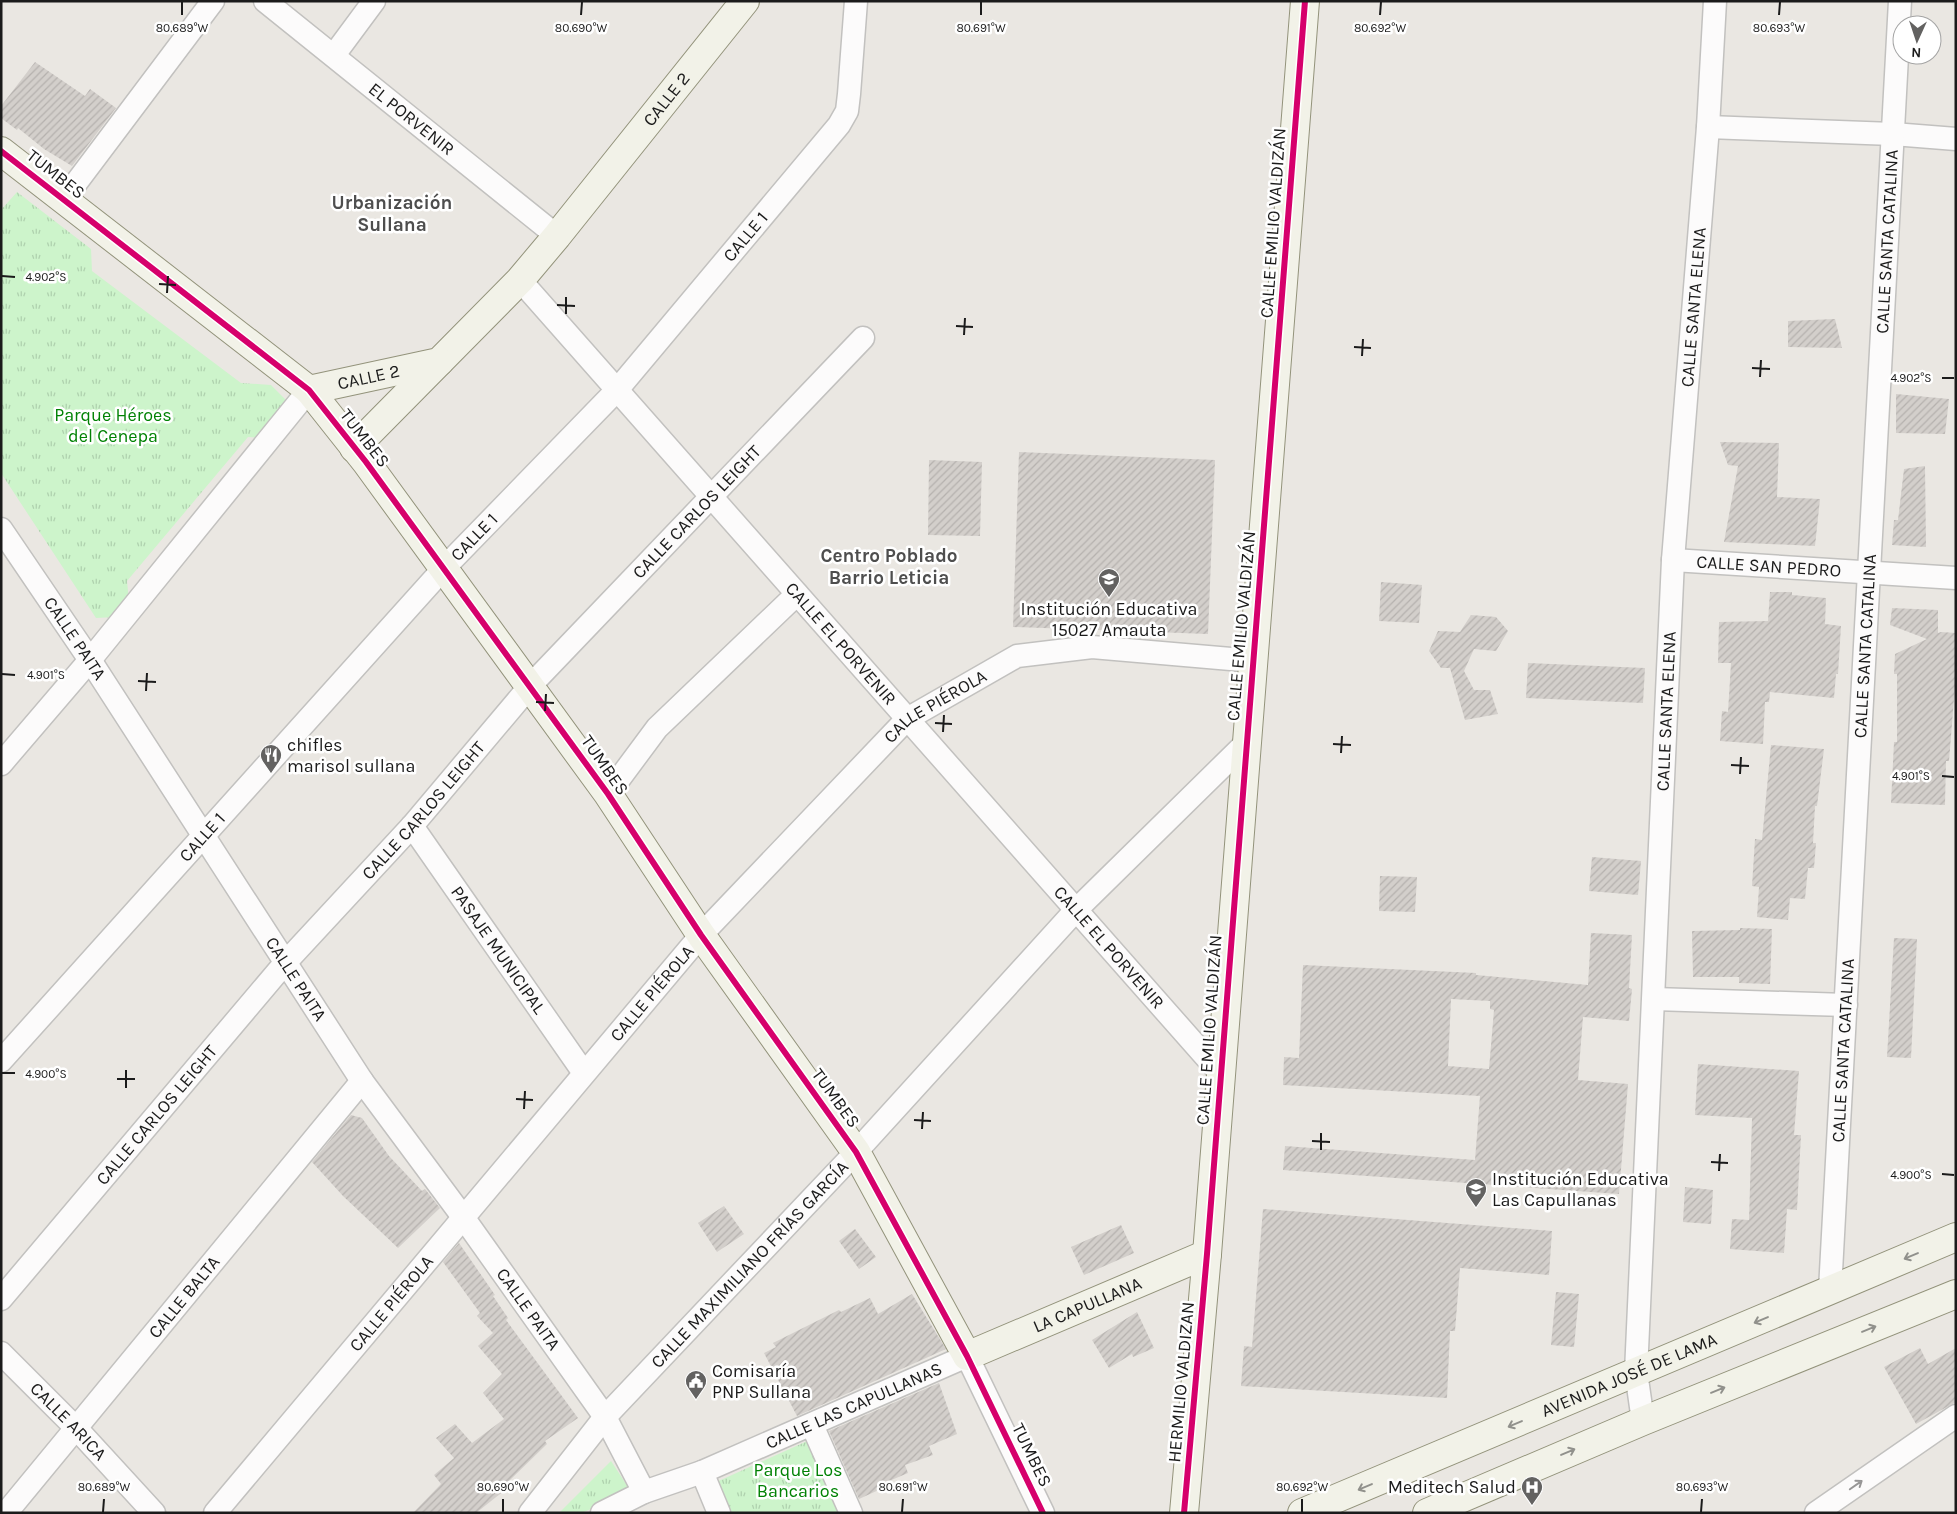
<svg xmlns="http://www.w3.org/2000/svg" width="1957" height="1514" font-family="Karla,sans-serif">
	<defs>
		<pattern id="park-tufts" width="24" height="20" patternUnits="userSpaceOnUse" patternTransform="scale(1.25)"><rect width="24" height="20" fill="#cdf4cb"/><path d="M3 7l-1-3M5 7V3M7 7l1-3M15 17l-1-3M17 17v-4M19 17l1-3" fill="none" stroke="#afd1ae"/></pattern>
		<pattern id="building-hatch" width="6" height="6" patternUnits="userSpaceOnUse" patternTransform="scale(1.25)"><rect width="6" height="6" fill="#d3cfcb"/><path d="M-1 1l2-2M0 6l6-6M5 7l2-2" fill="none" stroke="#b5b1ae"/></pattern>
	</defs>
	<rect width="100%" height="100%" fill="#eae7e2"/>
	<path fill="url(#park-tufts)" d="M17 192 91 249 92 271 241 383 271 385 286 400 283 411 265 438 248 437 127 581 129 601 115 617 96 618 1 473V210Z
		M814 1438 847 1513H725L712 1484Z
		M611 1461 632 1493 581 1513H559Z"/>
	<path fill="url(#building-hatch)" fill-rule="evenodd" d="M35 62 85 96 90 89 116 108 72 166 44 149 18 128 17 130 1 118V106Z
		M1835 319 1842 348 1788 347V321Z
		M1896 394 1949 399 1945 434 1896 433Z
		M1720 442 1779 443 1777 497 1820 499 1815 546 1724 542 1738 466 1728 465Z
		M1019 452 1215 460 1208 634 1013 627Z
		M929 460 982 462 980 536 928 535Z
		M1925 466 1926 547 1892 545 1894 520H1898L1904 469Z
		M1381 582 1422 585 1419 623 1379 621Z
		M1770 592H1792V595L1826 598 1825 624 1841 626 1838 674H1836L1834 698 1770 692 1769 702H1765L1763 744 1720 741 1722 711 1728 712 1731 663H1718L1719 622 1768 621Z
		M1892 608 1938 610V633L1941 632 1956 633V674L1949 761H1946L1945 805 1891 803 1894 742H1897V674H1894L1895 654 1927 639 1890 625Z
		M1471 615 1496 617 1508 631 1496 651 1474 649 1464 671 1474 690H1490L1498 714 1465 720 1450 668H1441L1429 651 1438 631 1460 632Z
		M1528 663 1645 668 1643 703 1526 698Z
		M1771 745 1824 749 1817 806H1815L1813 843H1816L1814 868H1808L1805 899 1790 898 1788 920 1757 917 1759 887 1752 886 1755 839 1762 840Z
		M1592 857 1641 861 1638 895 1589 891Z
		M1380 876 1417 877 1415 912 1379 911Z
		M1740 928 1772 929 1770 984 1739 983V977H1693L1692 931 1740 930Z
		M1591 933 1632 935 1629 988 1632 989 1629 1021 1583 1017 1578 1080 1628 1084 1619 1194 1283 1170 1285 1146 1475 1160 1480 1096 1283 1085 1284 1057 1299 1058 1303 965 1476 973V975L1588 985ZM1451 999 1490 1001V1009L1494 1010 1489 1069 1448 1066Z
		M1894 938 1917 939 1911 1058 1887 1057Z
		M1698 1064 1799 1071 1794 1135H1801L1797 1210 1787 1209 1784 1253 1730 1249 1732 1219 1749 1220 1752 1118 1695 1115Z
		M351 1115 362 1118 389 1156 422 1191 425 1189 440 1208 398 1248 343 1196 312 1162Z
		M1685 1187 1713 1190 1711 1224 1683 1222Z
		M724 1206 744 1234 717 1252 698 1223Z
		M1263 1209 1552 1231 1549 1275 1460 1268 1455 1331H1450L1447 1398 1241 1386 1244 1346 1252 1347Z
		M1121 1225 1134 1253 1084 1275 1071 1247Z
		M855 1229 876 1257 859 1269 839 1241Z
		M459 1243 495 1295 493 1296 508 1318 506 1320 578 1418 545 1441 547 1444 507 1483 510 1486 476 1513H413L441 1484 434 1475 454 1458 436 1438 455 1424 472 1443 504 1419 483 1393 502 1374 478 1346 493 1333 477 1316 480 1313 443 1262Z
		M1556 1292 1579 1294 1574 1347 1551 1345Z
		M912 1294 946 1349 797 1416 764 1353 776 1347 773 1343 839 1310 841 1312 870 1298 878 1314Z
		M1137 1312 1154 1348 1133 1357 1132 1354 1109 1368 1092 1340Z
		M1920 1348 1928 1364 1956 1348V1402L1916 1424 1884 1367Z
		M939 1383 957 1434 929 1446 933 1455 905 1465 908 1473 882 1484 883 1488 859 1499 829 1431Z"/>
	<g fill="none" stroke-linecap="round" stroke-linejoin="round">
		<g stroke="#c2c1bf" stroke-width="25">
			<g id="street">
				<path id="s1" d="M265 1 557 236"/>
				<path d="M334 55 374 1"/>
				<path d="M1708 127 1893 134 1956 139"/>
				<path d="M64 199 213 1"/>
				<path id="s2" d="M520 280 1221 1074"/>
				<path id="s3" d="M1 529 90 660 362 1081 463 1217 605 1417 644 1492"/>
				<path id="s4" d="M1673 560 1956 578"/>
				<path d="M1 764 90 660 309 390"/>
				<path d="M608 794 657 728 797 594"/>
				<path id="s5" d="M412 826 584 1073"/>
				<path d="M1654 999 1846 1005"/>
				<path id="s6" d="M1 1061 444 568 617 390 839 125 847 111 849 94 856 1"/>
				<path id="s7" d="M1830 1290 1900 1"/>
				<path id="s8" d="M1 1299 285 963 412 826 530 686 863 338"/>
				<path id="s9" d="M1 1353 76 1428 154 1513"/>
				<path id="s10" d="M1643 1421 1636 1372 1673 560 1708 127 1715 1"/>
				<path d="M812 1425 851 1513"/>
				<path d="M702 1472 719 1513"/>
				<path id="s11" d="M6 1513 362 1081"/>
				<path id="s12" d="M215 1513 701 935 907 719 1017 656 1092 647 1254 661"/>
				<path id="s13" d="M530 1513 605 1417 856 1152 1076 910 1247 742"/>
				<path id="s14" d="M602 1513 644 1492 702 1472 967 1356 1043 1513"/>
				<path d="M1816 1513 1956 1416"/>
			</g>
		</g>
		<g stroke="#93937b" stroke-width="30">
			<g id="secondary">
				<path id="s15" d="M1 151 309 390 366 462 608 794 701 935 856 1152 967 1356 1207 1254"/>
				<path id="s16" d="M309 390 439 362 520 280 557 236 745 1"/>
				<path d="M354 448 439 362"/>
				<path d="M1184 1513 1207 1254 1305 1"/>
				<path id="s17" d="M1302 1513 1956 1237"/>
				<path d="M1427 1513 1643 1421 1956 1294"/>
			</g>
		</g>
		<use href="#street" stroke="#fcfbfb" stroke-width="22"/>
		<use href="#secondary" stroke="#f2f2e8" stroke-width="28"/>
		<g stroke="#fff" stroke-width="9">
			<path id="cycleway" d="M1 151 309 390 366 462 608 794 701 935 856 1152 967 1356 1043 1513
				M1184 1513 1207 1254 1305 1"/>
		</g>
		<use href="#cycleway" stroke="#d6006c" stroke-width="6"/>
	</g>
	<defs><path id="oneway-shaft" d="M-6 0H5M1.5-3L5.5 0L1.5 3" fill="none" stroke-width="1.6" stroke-linecap="round" stroke-linejoin="round" transform="scale(1.25)"/></defs>
	<g stroke="#91918c">
		<use href="#oneway-shaft" transform="translate(1911 1256) rotate(157)"/>
		<use href="#oneway-shaft" transform="translate(1761 1320) rotate(157)"/>
		<use href="#oneway-shaft" transform="translate(1869 1329) rotate(-22)"/>
		<use href="#oneway-shaft" transform="translate(1718 1390) rotate(-22)"/>
		<use href="#oneway-shaft" transform="translate(1515 1424) rotate(157)"/>
		<use href="#oneway-shaft" transform="translate(1568 1452) rotate(-23)"/>
		<use href="#oneway-shaft" transform="translate(1365 1487) rotate(157)"/>
	</g>
	<use stroke="#979696" href="#oneway-shaft" transform="translate(1856 1485) rotate(-35)"/>
	<path fill="none" stroke="#1b1b1b" stroke-width="2" d="M182 15V2M581 15 582 2M981 15V2M1380 15 1381 2M1779 15 1780 2M2 276 15 277M159 284 176 285M167 293 168 276M557 305 575 306M566 314V297M956 326 973 327M964 335 965 318M1354 347 1371 348M1362 356 1363 339M1752 368 1770 369M1760 377 1761 360M1942 378H1954M2 674 15 675M138 681 156 682M146 691 147 673M536 702 554 703M545 711 546 694M935 723 952 724M943 732 944 715M1333 744 1351 745M1341 753 1342 736M1731 765 1749 766M1740 774 1741 757M1942 776 1954 777M2 1073H15M117 1079H135M126 1088V1070M516 1099 533 1100M524 1109 525 1091M914 1120 931 1121M922 1129 923 1112M1312 1141 1330 1142M1321 1150V1133M1711 1162 1728 1163M1719 1171 1720 1154M1942 1174 1954 1175M103 1512 104 1499M503 1512V1499M902 1512 903 1499M1302 1512V1499M1701 1512 1702 1499"/>
	<defs>
		<g id="school-pin" transform="scale(1.125)"><path d="M0 17L-7.5 6A9.5 9.5 0 1 1 7.5 6Z" fill="#636261" stroke="#fff"/><path d="M0-5L7-2L0 1L-7-2ZM-4 1L0 2.5L4 1V4Q0 6-4 4Z" fill="#fff"/></g>
		<g id="restaurant-pin" transform="scale(1.125)"><path d="M0 17L-7.5 6A9.5 9.5 0 1 1 7.5 6Z" fill="#636261" stroke="#fff"/><path d="M-5-6h1v4h1v-4h1v4h1v-4h1v5L-1.5 .5V6h-2V.5L-5-1ZM5-6V6H3V1.5H1.5Q1.5-4 5-6Z" fill="#fff"/></g>
		<g id="civic-pin" transform="scale(1.125)"><path d="M0 17L-7.5 6A9.5 9.5 0 1 1 7.5 6Z" fill="#636261" stroke="#fff"/><path d="M-.6-6.5H3V-4.5H.6V-3L4-1V1h2V6H-6V1h2V-1L-.6-3ZM-1.2 2.5V6h2.4V2.5Z" fill="#fff"/></g>
		<g id="hospital-pin" transform="scale(1.125)"><path d="M0 17L-7.5 6A9.5 9.5 0 1 1 7.5 6Z" fill="#636261" stroke="#fff"/><path d="M-5-5h3v3.5h4V-5h3V5h-3V1.5h-4V5h-3Z" fill="#fff"/></g>
	</defs>
	<g fill-rule="evenodd">
		<use href="#school-pin" x="1109" y="579"/>
		<use href="#restaurant-pin" x="271" y="755"/>
		<use href="#school-pin" x="1476" y="1189"/>
		<use href="#civic-pin" x="696" y="1381"/>
		<use href="#hospital-pin" x="1532" y="1487"/>
	</g>
	<g text-anchor="middle" dominant-baseline="central" stroke-width="5" stroke-linejoin="round" paint-order="stroke">
		<g font-size="18" fill="#1b1b1b" stroke="#fff">
			<text stroke="none"><textPath href="#s16" startOffset="481">CALLE 2</textPath></text>
			<text stroke="none"><textPath href="#s1" startOffset="188">EL PORVENIR</textPath></text>
			<text transform="translate(56 174) rotate(38)">TUMBES</text>
			<text transform="translate(1273 223) rotate(-86)">CALLE EMILIO VALDIZÁN</text>
			<text stroke="none"><textPath href="#s6" startOffset="1111">CALLE 1</textPath></text>
			<text stroke="none"><textPath href="#s7" startOffset="1050">CALLE SANTA CATALINA</textPath></text>
			<text stroke="none"><textPath href="#s10" startOffset="1116">CALLE SANTA ELENA</textPath></text>
			<text stroke="none"><textPath href="#s16" startOffset="61">CALLE 2</textPath></text>
			<text transform="translate(365 438) rotate(52)">TUMBES</text>
			<text stroke="none"><textPath href="#s8" startOffset="1051">CALLE CARLOS LEIGHT</textPath></text>
			<text stroke="none"><textPath href="#s6" startOffset="706">CALLE 1</textPath></text>
			<text stroke="none"><textPath href="#s4" startOffset="96">CALLE SAN PEDRO</textPath></text>
			<text transform="translate(1241 626) rotate(-85)">CALLE EMILIO VALDIZÁN</text>
			<text stroke="none"><textPath href="#s3" startOffset="132">CALLE PAITA</textPath></text>
			<text stroke="none"><textPath href="#s2" startOffset="485">CALLE EL PORVENIR</textPath></text>
			<text stroke="none"><textPath href="#s7" startOffset="645">CALLE SANTA CATALINA</textPath></text>
			<text stroke="none"><textPath href="#s12" startOffset="1084">CALLE PIÉROLA</textPath></text>
			<text stroke="none"><textPath href="#s10" startOffset="711">CALLE SANTA ELENA</textPath></text>
			<text transform="translate(605 765) rotate(55)">TUMBES</text>
			<text stroke="none"><textPath href="#s8" startOffset="646">CALLE CARLOS LEIGHT</textPath></text>
			<text stroke="none"><textPath href="#s6" startOffset="301">CALLE 1</textPath></text>
			<text stroke="none"><textPath href="#s2" startOffset="890">CALLE EL PORVENIR</textPath></text>
			<text stroke="none"><textPath href="#s5" startOffset="151">PASAJE MUNICIPAL</textPath></text>
			<text stroke="none"><textPath href="#s3" startOffset="538">CALLE PAITA</textPath></text>
			<text stroke="none"><textPath href="#s12" startOffset="679">CALLE PIÉROLA</textPath></text>
			<text transform="translate(1209 1030) rotate(-86)">CALLE EMILIO VALDIZÁN</text>
			<text stroke="none"><textPath href="#s7" startOffset="240">CALLE SANTA CATALINA</textPath></text>
			<text transform="translate(836 1098) rotate(54)">TUMBES</text>
			<text stroke="none"><textPath href="#s8" startOffset="241">CALLE CARLOS LEIGHT</textPath></text>
			<text stroke="none"><textPath href="#s13" startOffset="332">CALLE MAXIMILIANO FRÍAS GARCÍA</textPath></text>
			<text stroke="none"><textPath href="#s11" startOffset="280">CALLE BALTA</textPath></text>
			<text stroke="none"><textPath href="#s12" startOffset="274">CALLE PIÉROLA</textPath></text>
			<text stroke="none"><textPath href="#s15" startOffset="1691">LA CAPULLANA</textPath></text>
			<text stroke="none"><textPath href="#s3" startOffset="942">CALLE PAITA</textPath></text>
			<text stroke="none"><textPath href="#s17" startOffset="355">AVENIDA JOSÉ DE LAMA</textPath></text>
			<text transform="translate(1181 1382) rotate(-85)">HERMILIO VALDIZAN</text>
			<text stroke="none"><textPath href="#s14" startOffset="274">CALLE LAS CAPULLANAS</textPath></text>
			<text stroke="none"><textPath href="#s9" startOffset="96">CALLE ARICA</textPath></text>
			<text transform="translate(1032 1455) rotate(64)">TUMBES</text>
		</g>
		<g font-size="18" fill="#018204" stroke="#fff">
			<text x="113" y="415">Parque Héroes<tspan x="113" dy="21">del Cenepa</tspan></text>
			<text x="798" y="1470">Parque Los<tspan x="798" dy="21">Bancarios</tspan></text>
		</g>
		<g font-size="18" fill="#1b1b1b" stroke="#fff" text-anchor="start">
			<text x="1109" y="609" text-anchor="middle">Institución Educativa<tspan x="1109" dy="21">15027 Amauta</tspan></text>
			<text x="287" y="745">chifles<tspan x="287" dy="21">marisol sullana</tspan></text>
			<text x="1492" y="1179">Institución Educativa<tspan x="1492" dy="21">Las Capullanas</tspan></text>
			<text x="712" y="1371">Comisaría<tspan x="712" dy="21">PNP Sullana</tspan></text>
			<text x="1516" y="1487" text-anchor="end">Meditech Salud</text>
		</g>
		<g font-size="19" font-weight="bold" fill="#4e4e4e" stroke="#fff">
			<text x="392" y="203">Urbanización<tspan x="392" dy="22">Sullana</tspan></text>
			<text x="889" y="556">Centro Poblado<tspan x="889" dy="22">Barrio Leticia</tspan></text>
		</g>
	</g>
	<g font-size="12" text-anchor="middle" fill="#1b1b1b" stroke="#fff" stroke-width="5" stroke-linejoin="round" paint-order="stroke">
		<text x="182" y="32">80.689°W</text>
		<text x="581" y="32">80.690°W</text>
		<text x="981" y="32">80.691°W</text>
		<text x="1380" y="32">80.692°W</text>
		<text x="1779" y="32">80.693°W</text>
		<text x="46" y="281">4.902°S</text>
		<text x="1911" y="382">4.902°S</text>
		<text x="46" y="679">4.901°S</text>
		<text x="1911" y="780">4.901°S</text>
		<text x="46" y="1078">4.900°S</text>
		<text x="1911" y="1179">4.900°S</text>
		<text x="104" y="1491">80.689°W</text>
		<text x="503" y="1491">80.690°W</text>
		<text x="903" y="1491">80.691°W</text>
		<text x="1302" y="1491">80.692°W</text>
		<text x="1702" y="1491">80.693°W</text>
	</g>
	<rect width="1957" height="1514" fill="none" stroke="#1b1b1b" stroke-width="5"/>
	<g transform="translate(1917 40) rotate(183)"><circle r="24" fill="#ffffff" stroke="#a4a4a4"/>
	<path d="M0-4L9 19L0 12L-9 19Z" fill="#636261"/>
	<text y="-8" font-size="14" font-weight="bold" text-anchor="middle" fill="#1b1b1b">N</text>
	</g>
</svg>
